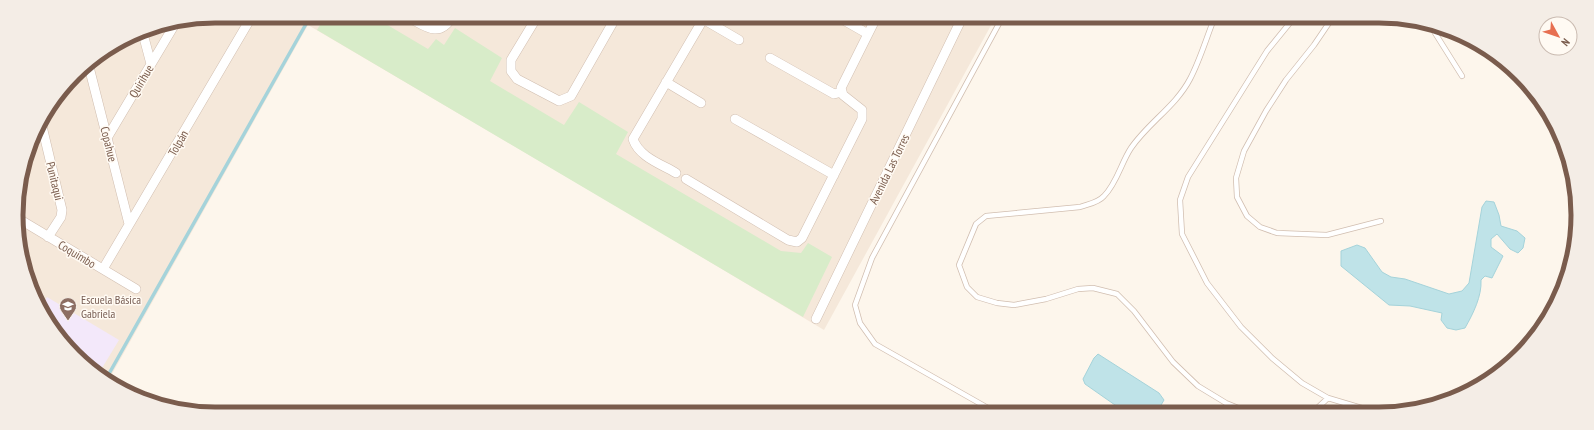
<svg xmlns="http://www.w3.org/2000/svg" width="1594" height="430" font-family="'PT Sans Narrow',sans-serif">
	<rect width="100%" height="100%" fill="#fdf6ec"/>
	<path fill="#f5e8da" d="M215 16 995 18 824 330 650 226 308 25 108 381 57 336 26 279 16 202 37 127 84 66 139 31Z"/>
	<path fill="#f3e8fa" d="M47 297 119 340 99 373 57 336 41 306Z"/>
	<path fill="#d8ecc9" d="M325 16 374 17 428 49 436 39 444 45 455 28 502 58 490 81 564 125 579 102 628 132 616 154 781 251 801 253 808 243 832 257 803 317 317 30Z"/>
	<path fill="#bfe3e8" stroke="#a5d3da" d="M1486 201 1494 202 1499 215 1501 226 1517 231 1525 238 1523 248 1518 253 1510 249 1497 234 1491 239V247L1503 256 1492 278 1485 276 1481 280C1482 296 1473 314 1465 328L1456 330 1447 328 1441 320 1442 313 1410 306 1389 305 1341 266V251L1357 245 1365 248 1382 272 1391 277 1405 279 1449 294 1462 291 1469 283 1482 207Z
		M1098 354 1159 393 1164 400 1157 412H1125L1085 384 1083 379 1094 358Z"/>
	<g fill="none" stroke-linecap="round" stroke-linejoin="round">
		<path stroke="#a5d3da" stroke-width="3.5" d="M106 379 306 24"/>
		<g stroke="#d1beb0" stroke-width="6">
			<path id="lane" d="M1214 19C1206 39 1200 60 1190 79 1176 106 1148 123 1131 148 1121 163 1117 183 1104 196 1098 203 1088 204 1080 207L986 216 976 224 959 265 967 287 977 297 997 303 1014 305 1046 299 1078 289 1093 288 1117 294 1134 311 1173 362 1198 386 1226 403 1248 412
				M1293 19 1267 51 1188 177 1180 200 1182 234 1207 283 1241 327 1272 358 1302 383 1328 398 1375 412
				M1331 20 1314 45 1286 80 1266 111 1244 151 1236 178 1237 197 1247 216 1260 227 1277 233 1327 235 1381 221
				M1430 25 1462 76
				M995 412 875 344 860 323 855 305 872 258 1002 18
				M1313 412 1328 398"/>
		</g>
		<g stroke="#d1beb0" stroke-width="10">
			<path id="street" d="M408 17C425 26 439 39 452 17
				M537 17 511 60V71L517 79 559 101 571 96 616 17
				M840 18 868 34
				M703 19 739 40
				M142 30 151 64
				M770 58 834 94 842 92
				M88 63 129 224
				M666 82 701 103
				M735 119 834 175
				M41 122 62 210 61 217 48 237
				M107 138 175 24
				M676 173C661 164 639 157 633 139L704 18
				M686 179 788 240 797 242 802 238 862 119V110L843 95 841 88 876 18
				M19 219 136 289
				M103 269 252 16
				M816 319 962 18"/>
		</g>
		<use href="#lane" stroke="#fff" stroke-width="4.5"/>
		<use href="#street" stroke="#fff" stroke-width="9"/>
	</g>
	<defs>
		<g id="school-pin" transform="scale(0.9)"><path d="M0 17L-7.5 6A9.5 9.5 0 1 1 7.5 6Z" fill="#8d6e63" stroke="#fffaf3"/><path d="M0-5L7-2L0 1L-7-2ZM-4 1L0 2.5L4 1V4Q0 6-4 4Z" fill="#fff"/></g>
	</defs>
	<g fill-rule="evenodd">
		<use href="#school-pin" x="68" y="306"/>
	</g>
	<g text-anchor="middle" dominant-baseline="central" stroke-width="3" stroke-linejoin="round" paint-order="stroke">
		<g font-size="12" fill="#7a5c4d" stroke="#fffaf3">
			<text transform="translate(141 81) rotate(-59)">Quirihue</text>
			<text transform="translate(178 143) rotate(-60)">Tolpán</text>
			<text transform="translate(109 144) rotate(76)">Copahue</text>
			<text transform="translate(889 169) rotate(-64)">Avenida Las Torres</text>
			<text transform="translate(55 181) rotate(76)">Punitaqui</text>
			<text transform="translate(77 254) rotate(31)">Coquimbo</text>
		</g>
		<g font-size="12" fill="#785e54" stroke="#fffaf3" text-anchor="start">
			<text x="81" y="299">Escuela Básica<tspan x="81" dy="14">Gabriela</tspan></text>
		</g>
	</g>
	<path d="M0 0H1594V430H0ZM215 23H1379A192 192 0 0 1 1571 215V215A192 192 0 0 1 1379 407H215A192 192 0 0 1 23 215V215A192 192 0 0 1 215 23Z" fill="#f4ede6" fill-rule="evenodd"/>
	<path fill="none" stroke="#7a5c4d" stroke-width="5" d="M215 23H1379A192 192 0 0 1 1571 215V215A192 192 0 0 1 1379 407H215A192 192 0 0 1 23 215V215A192 192 0 0 1 215 23Z"/>
	<g transform="translate(1558 36) rotate(130)"><circle r="19" fill="#fffaf3" stroke="#cabbb1"/>
	<path d="M0-3L7 15L0 10L-7 15Z" fill="#e76f51"/>
	<text y="-6" font-size="11" font-weight="bold" text-anchor="middle" fill="#7a5c4d">N</text>
	</g>
</svg>
